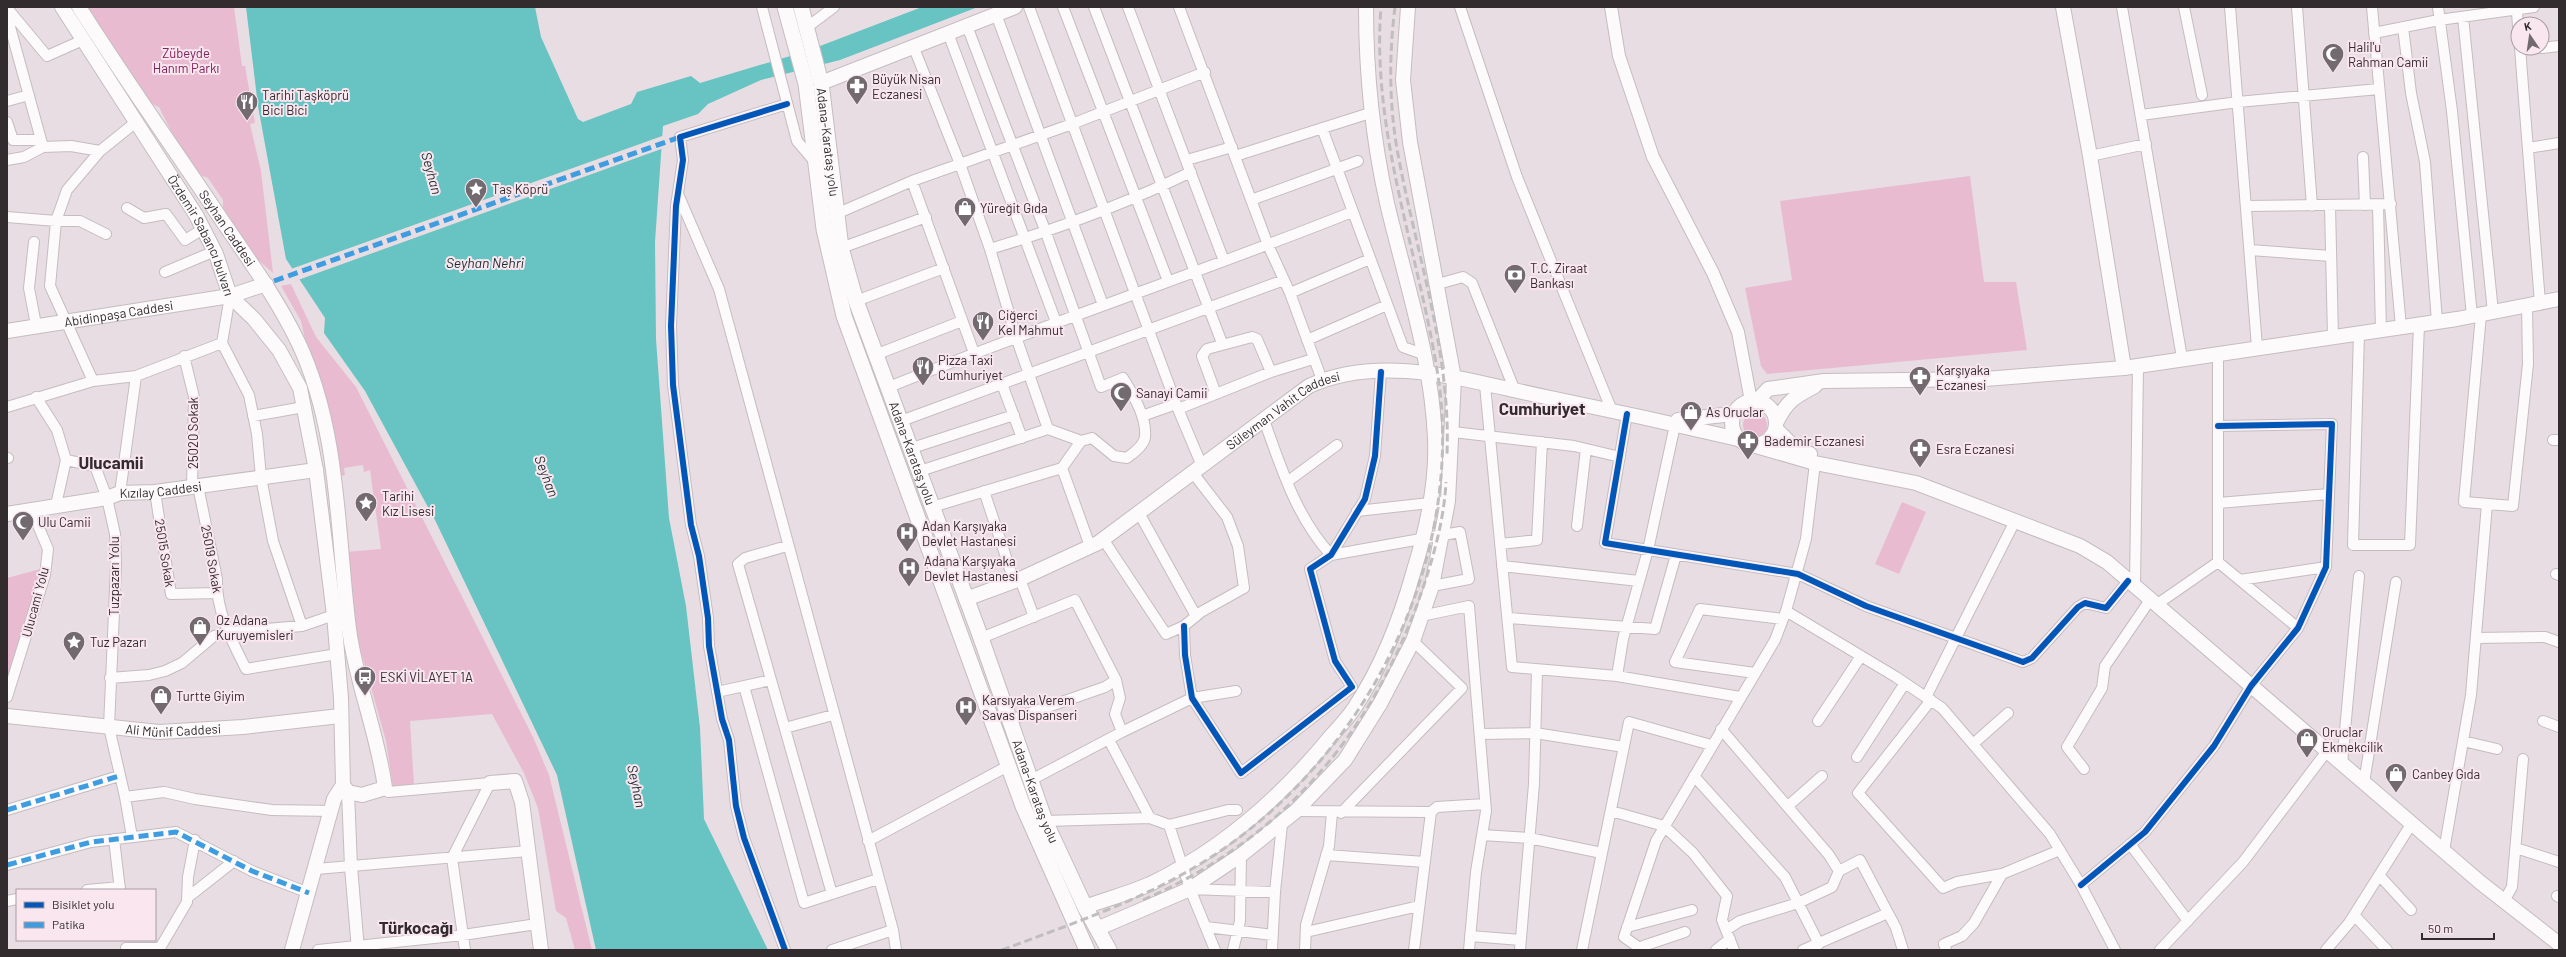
<svg xmlns="http://www.w3.org/2000/svg" width="2566" height="957" font-family="Barlow,sans-serif">
	<rect width="100%" height="100%" fill="#e8dde2"/>
	<path fill="#e8bbd1" d="M85 7H234L242 66H245L255 123 250 124 261 171 273 273 256 258 223 208V200L208 178 197 174 177 143 159 107 145 101Z
		M1970 176 1984 282H2016L2027 350 1767 374 1761 366 1745 288 1792 280 1780 201Z
		M291 284 316 337 356 387 533 737 549 775 592 950H575L566 918 556 911 538 808 524 773 492 714 410 721 414 785 393 787 386 741 350 612 346 552 381 549 370 470 364 472 363 465 344 468 345 475 335 477 301 321 281 286Z
		M1743 425a12 12 0 1 1 24 0a12 12 0 1 1-24 0Z
		M1902 502 1926 512 1899 574 1875 564Z
		M44 568 7 696V578Z"/>
	<path fill="#67c4c3" d="M246 7H535L541 37 578 119 583 122 631 104 637 92 691 76 700 83 807 51 922 7H978L840 60 761 80 708 104 698 114 663 126 655 242 656 339 669 518 686 606 700 728 704 819 768 950H596L557 775 435 520 365 391 324 333 325 318 286 259 258 106Z"/>
	<path fill="#e8dde2" d="M665 135 664 148 298 280 291 269Z"/>
	<g fill="none" stroke-linecap="round" stroke-linejoin="round">
		<g stroke="#c5bcc0" stroke-width="12">
			<path id="minor" d="M762 7 797 141 815 162
				M1029 7 1178 409 1202 466
				M1063 7 1168 281
				M1094 7 1222 343
				M1128 7 1224 261
				M1179 7 1268 245 1290 293 1322 380
				M1460 7 1517 177 1612 411
				M2122 7 2182 358
				M2184 7 2202 95
				M2230 7 2257 347
				M2297 7 2312 206
				M2372 7 2401 327
				M2438 7 2452 111 2472 316
				M7 8 47 56 83 40
				M2517 11 2518 27
				M996 14 1103 305
				M7 16 43 147 71 146 100 151
				M2463 17 2493 312
				M967 26 1045 230 1101 387 1123 378C1133 395 1147 417 1145 437 1144 446 1133 453 1127 458L1114 456 1092 438 1081 441
				M2403 27 2411 93 2425 162 2437 322
				M806 28 834 7
				M948 33 1056 322
				M2374 33 2439 20 2534 7
				M914 48 960 164 990 249 1016 337 1048 429 1081 441 1062 468 1090 546
				M2520 48 2540 303
				M2542 48 2559 46
				M2520 50 2538 48
				M7 101 29 95
				M2141 115 2238 102 2379 89
				M7 122 13 140H41
				M1322 128 1403 347 1423 354
				M2528 148 2559 143
				M1235 156 1370 113
				M2090 156 2146 144
				M2363 157 2365 205
				M7 160 24 157 43 147
				M1187 160 1232 147
				M912 181 974 353
				M678 194 719 289 893 930 896 950
				M1251 200 1358 161
				M2378 205 2381 330
				M2247 206 2391 204
				M2330 206 2333 337
				M127 208 144 218 166 214 185 240 203 229
				M836 214 912 181 1072 124 1205 72
				M7 217 56 221H80L106 234
				M34 242 29 288 36 325
				M841 248 926 217
				M990 249C1057 229 1129 202 1191 172
				M2250 250 2331 256
				M165 272 215 251
				M1438 284 1463 277 1472 283 1515 391
				M1290 293 1370 259
				M230 296 222 343 249 395 257 434 261 477 273 541 302 626
				M856 301 944 268
				M2481 315 2464 502 2513 506 2528 364 2527 305
				M2359 333 2353 545H2410L2419 325
				M1307 340 1387 305
				M875 355 962 321
				M184 356 194 397 192 487
				M93 381 50 286 56 221 67 190 100 151 136 122
				M1002 384 1022 438
				M1485 385 1512 667 1617 676 1623 639 1648 550 1675 425
				M889 387C1042 325 1199 273 1352 212
				M1216 394 1202 356 1207 349 1252 337 1257 339 1271 372
				M36 397 57 430 66 460 56 505
				M7 407 93 381 136 376 222 343
				M1178 409 1271 372 1313 359
				M1627 414 1605 543 1798 574 1866 606 2023 662 2032 658 2078 607 2085 603 2106 608 2128 581
				M253 416 304 407
				M1142 416 1176 404
				M1264 420C1281 467 1296 517 1331 555L1460 532 1469 579 1432 586
				M901 421 1284 280
				M1453 432 1574 446 1620 457
				M2553 440H2559
				M912 448 1014 415
				M7 458H8
				M66 460 95 466 107 498 115 534 116 566 109 727 125 797 132 837
				M920 471 1048 429
				M1287 482 1337 445
				M198 486 217 579C216 612 232 641 246 669L337 654
				M984 491 1014 581
				M155 492 171 594 217 593
				M120 493 136 376
				M2218 503 2329 494
				M932 507 1062 468
				M1357 511 1448 501
				M1139 513 1196 616
				M1577 526 1586 449
				M1103 539 1166 634 1184 626 1201 612 1244 588 1238 546 1227 517 1193 473
				M1500 544 1537 540 1542 442
				M787 546 745 558 738 564 832 894
				M2218 562 2298 628
				M1502 566 1639 581
				M2556 574 2559 575
				M1020 579 1034 617
				M2240 580 2326 567
				M2135 586 2138 365
				M2156 605 2218 562V353
				M1786 611 1896 677 1942 708 2050 834 2081 885 2115 950
				M1421 616 1469 606 1486 811 1476 872 1469 950
				M1508 618 1655 629 1676 555
				M1184 626 1185 655 1192 698 1241 773 1352 687 1335 661 1310 569 1331 555 1365 499 1375 456 1381 372
				M981 638 1075 600 1116 680 1120 698 1115 714 1122 732 1031 780
				M2476 638 2545 637 2559 642
				M1755 673 1675 662 1700 609 1783 619
				M1617 676 1740 697
				M110 678 149 675 165 671 182 663 214 636 228 632 302 626 334 615
				M744 686 804 903 878 879
				M717 692 771 680
				M7 697 45 575 48 549 31 509
				M1926 697 2015 521
				M1931 700 1858 793 1943 888 1957 882 2002 874
				M1010 720 1105 687 1116 680
				M1818 721 1861 656
				M2543 721 2559 727
				M785 728 833 715
				M1721 729 1829 855 1839 871 1860 860 1896 928 1903 950
				M1122 732 1192 698 1236 691
				M1481 734 1535 733 1624 747
				M1109 740 1150 818
				M2463 741 2497 749
				M1973 744 2008 713
				M1857 757 1905 683
				M2342 764 2359 576
				M2084 769 2067 747 2102 688 2105 666 2150 600
				M1694 776 1785 877 1819 944
				M2364 783 2396 582
				M385 788 388 792 490 783
				M125 797 164 792 195 799 272 810 332 811
				M1788 806 1822 776
				M7 810 119 776
				M1296 811 1431 812 1414 950
				M1611 811 1664 826 1693 853 1727 896 1722 920 1726 930 1740 921 1798 903 1832 887 1839 871
				M1431 812 1437 807 1485 804
				M1341 813 1462 688 1413 641
				M1045 821 1150 818 1169 825 1228 810H1237
				M1169 825 1190 889 1215 950
				M1482 835 1529 838 1602 853
				M114 839 120 890
				M868 841 1008 766
				M2130 844 2188 921
				M2516 848 2559 862
				M2444 851 2471 695 2487 504
				M1326 855 1425 862
				M7 865 91 842 176 832 252 871 309 893
				M316 869 528 851
				M2379 875 2411 910
				M2081 885 2145 832 2214 746 2251 686 2298 628 2326 567 2332 424 2218 426
				M1190 889 1275 892
				M87 890 120 887
				M2557 896 2559 897
				M187 898 234 861
				M7 901 17 899
				M2504 901 2512 887 2523 759
				M2354 915 2387 950
				M1206 927 1273 935
				M1627 927 1692 910
				M1726 930 1734 950
				M1306 932 1419 906
				M1470 936 1521 940
				M126 948H160L187 902 188 877 195 840
				M1641 949 1624 937 1656 841 1775 640 1786 611 1806 539 1815 463
				M318 950 463 935 537 924
				M465 950 452 858 490 783
				M785 950 744 838 736 806 729 740 722 719 709 646 708 618 699 556 691 525 673 385 671 326 676 206 683 160 680 137 787 104
				M832 950 893 930
				M1233 950 1240 921 1241 855
				M1272 950 1275 892 1282 824
				M1305 950 1306 925 1329 846 1332 813
				M1520 950 1534 784 1537 670
				M1582 950 1629 722 1711 745
				M1640 950 1643 946 1685 932
				M1716 950 1730 939
				M1803 950 1888 913
				M1946 950 1944 944 1962 936 1974 923 2002 874 2060 850
				M2160 950 2243 862 2327 751
				M2326 950 2349 923 2412 823"/>
		</g>
		<g stroke="#c5bcc0" stroke-width="14">
			<path id="tertiary" d="M1611 7 1619 56 1653 157 1713 273 1738 332 1751 401
				M348 792 351 867 358 950"/>
		</g>
		<g stroke="#c5bcc0" stroke-width="16">
			<g id="secondary">
				<path id="s1" d="M62 7 196 215 216 254 230 296 254 319 279 350 300 388 316 470 334 615 341 698 343 785 334 799 292 950"/>
				<path id="s2" d="M79 7C122 75 168 140 213 207 243 252 275 294 298 342 340 430 337 534 349 629 356 683 378 734 385 788L362 795 348 792 343 785"/>
				<path d="M2063 7 2090 156 2124 368"/>
				<path d="M821 83 1015 7"/>
				<path id="s3" d="M7 331 230 296 266 284"/>
				<circle cx="1754" cy="423" r="22"/>
				<path d="M1757 401 1768 389 1824 381 1985 379 2124 368 2457 319 2559 299"/>
				<path d="M1678 420 1733 414"/>
				<path d="M1776 423C1787 401 1794 397 1815 386"/>
				<path d="M1776 429 1795 448 1810 454"/>
				<path d="M1756 446 1815 463 1916 483 2080 546 2107 562 2481 883 2559 944"/>
				<path id="s4" d="M7 514 107 498 120 493 155 492 316 470"/>
				<path id="s5" d="M966 599 1020 579 1098 543 1309 386C1383 352 1471 382 1546 397 1610 410 1674 424 1738 439"/>
				<path id="s6" d="M7 716 159 732 243 727 340 716"/>
				<path d="M490 783 515 781 522 802 541 950"/>
				<path d="M1085 907C1106 899 1130 893 1150 884 1221 850 1282 796 1331 736 1339 727 1348 718 1355 707 1382 666 1401 617 1414 570 1427 528 1437 483 1435 439 1432 359 1405 280 1387 203 1372 136 1366 75 1366 7"/>
				<path d="M1099 928 1190 889 1241 855 1296 811 1345 760 1380 704 1413 641 1432 586 1448 501 1454 378 1410 142 1403 80 1408 7"/>
			</g>
		</g>
		<g stroke="#c5bcc0" stroke-width="17">
			<g id="primary">
				<path d="M785 7 806 84 824 229 844 316 1023 806 1087 950"/>
				<path id="s7" d="M801 7 821 83 841 248 856 301 981 638 1045 821 1085 907 1109 950"/>
			</g>
		</g>
		<use href="#minor" stroke="#fcfafb" stroke-width="10"/>
		<use href="#tertiary" stroke="#fcfafb" stroke-width="12"/>
		<use href="#secondary" stroke="#fcfafb" stroke-width="14"/>
		<use href="#primary" stroke="#fcfafb" stroke-width="15"/>
		<path stroke="#bfbdbd" stroke-width="3" stroke-dasharray="8 4" stroke-linecap="butt" d="M1395 7C1389 54 1389 102 1397 149 1415 250 1451 350 1447 454
			M1143 900C1278 841 1366 742 1417 605 1431 566 1444 523 1446 482
			M1002 950C1071 924 1143 900 1205 861 1364 762 1466 563 1438 376 1419 253 1371 132 1381 7"/>
		<path stroke="#3e9ce1" stroke-width="5" stroke-dasharray="10 5" stroke-linecap="butt" d="M274 281 680 137
			M7 810 119 776
			M7 865 91 842 176 832 252 871 309 893"/>
		<g stroke="#f9e6ef" stroke-width="8">
			<path id="cycleway" d="M1627 414 1605 543 1798 574 1866 606 2023 662 2032 658 2078 607 2085 603 2106 608 2128 581
				M1184 626 1185 655 1192 698 1241 773 1352 687 1335 661 1310 569 1331 555 1365 499 1375 456 1381 372
				M2081 885 2145 832 2214 746 2251 686 2298 628 2326 567 2332 424 2218 426
				M785 950 744 838 736 806 729 740 722 719 709 646 708 618 699 556 691 525 673 385 671 326 676 206 683 160 680 137 787 104"/>
		</g>
		<use href="#cycleway" stroke="#0057b8" stroke-width="6"/>
	</g>
	<defs>
		<g id="mosque-pin" transform="scale(1.15)"><path d="M0 17L-7.5 6A9.5 9.5 0 1 1 7.5 6Z" fill="#726a6e" stroke="#f9e6ef"/><path d="M3.5-4.9A6 6 0 1 0 3.5 4.9A5 5 0 1 1 3.5-4.9Z" fill="#fff"/></g>
		<g id="pharmacy-pin" transform="scale(1.15)"><path d="M0 17L-7.5 6A9.5 9.5 0 1 1 7.5 6Z" fill="#726a6e" stroke="#f9e6ef"/><path d="M-2-6h4v4h4v4h-4v4h-4v-4h-4v-4h4Z" fill="#fff"/></g>
		<g id="restaurant-pin" transform="scale(1.15)"><path d="M0 17L-7.5 6A9.5 9.5 0 1 1 7.5 6Z" fill="#726a6e" stroke="#f9e6ef"/><path d="M-5-6h1v4h1v-4h1v4h1v-4h1v5L-1.5 .5V6h-2V.5L-5-1ZM5-6V6H3V1.5H1.5Q1.5-4 5-6Z" fill="#fff"/></g>
		<g id="sight-pin" transform="scale(1.15)"><path d="M0 17L-7.5 6A9.5 9.5 0 1 1 7.5 6Z" fill="#726a6e" stroke="#f9e6ef"/><path d="M0-6L1.8-2.2L6-1.7L2.9 1.2L3.7 5.4L0 3.3L-3.7 5.4L-2.9 1.2L-6-1.7L-1.8-2.2Z" fill="#fff"/></g>
		<g id="shop-pin" transform="scale(1.15)"><path d="M0 17L-7.5 6A9.5 9.5 0 1 1 7.5 6Z" fill="#726a6e" stroke="#f9e6ef"/><path d="M-5-2.5h2.3a2.7 3.5 0 0 1 5.4 0H5L5.5 6h-11ZM-1.5-2.5h3a1.5 2.3 0 0 0-3 0Z" fill="#fff"/></g>
		<g id="bank-pin" transform="scale(1.15)"><path d="M0 17L-7.5 6A9.5 9.5 0 1 1 7.5 6Z" fill="#726a6e" stroke="#f9e6ef"/><path d="M-6-4H6V4H-6ZM0-2.3a2.3 2.3 0 1 0 0 4.6a2.3 2.3 0 1 0 0-4.6Z" fill="#fff"/></g>
		<g id="hospital-pin" transform="scale(1.15)"><path d="M0 17L-7.5 6A9.5 9.5 0 1 1 7.5 6Z" fill="#726a6e" stroke="#f9e6ef"/><path d="M-5-5h3v3.5h4V-5h3V5h-3V1.5h-4V5h-3Z" fill="#fff"/></g>
		<g id="bus-pin" transform="scale(1.15)"><path d="M0 17L-7.5 6A9.5 9.5 0 1 1 7.5 6Z" fill="#726a6e" stroke="#f9e6ef"/><path d="M-5-6H5V4H4V6H2V4H-2V6H-4V4H-5ZM-3.5-4V0h7V-4ZM-3.5 1.2v1.5H-2V1.2ZM2 1.2v1.5H3.5V1.2Z" fill="#fff"/></g>
	</defs>
	<g fill-rule="evenodd">
		<use href="#mosque-pin" x="2333" y="54"/>
		<use href="#pharmacy-pin" x="857" y="86"/>
		<use href="#restaurant-pin" x="247" y="102"/>
		<use href="#sight-pin" x="476" y="189"/>
		<use href="#shop-pin" x="965" y="208"/>
		<use href="#bank-pin" x="1515" y="275"/>
		<use href="#restaurant-pin" x="983" y="322"/>
		<use href="#restaurant-pin" x="923" y="367"/>
		<use href="#pharmacy-pin" x="1920" y="377"/>
		<use href="#mosque-pin" x="1121" y="393"/>
		<use href="#shop-pin" x="1691" y="412"/>
		<use href="#pharmacy-pin" x="1748" y="441"/>
		<use href="#pharmacy-pin" x="1920" y="449"/>
		<use href="#sight-pin" x="366" y="503"/>
		<use href="#mosque-pin" x="23" y="522"/>
		<use href="#hospital-pin" x="907" y="533"/>
		<use href="#hospital-pin" x="909" y="568"/>
		<use href="#shop-pin" x="200" y="627"/>
		<use href="#sight-pin" x="74" y="642"/>
		<use href="#bus-pin" x="365" y="677"/>
		<use href="#shop-pin" x="161" y="696"/>
		<use href="#hospital-pin" x="966" y="707"/>
		<use href="#shop-pin" x="2307" y="739"/>
		<use href="#shop-pin" x="2396" y="774"/>
	</g>
	<g text-anchor="middle" dominant-baseline="central" stroke-width="4" stroke-linejoin="round" paint-order="stroke">
		<g font-size="13" fill="#332c2f" stroke="#f9e6ef" text-anchor="start">
			<text x="2348" y="47">Halil'u<tspan x="2348" dy="15">Rahman Camii</tspan></text>
			<text x="872" y="79">Büyük Nisan<tspan x="872" dy="15">Eczanesi</tspan></text>
			<text x="262" y="95">Tarihi Taşköprü<tspan x="262" dy="15">Bici Bici</tspan></text>
			<text x="492" y="189">Taș Köprü</text>
			<text x="980" y="208">Yüreğit Gıda</text>
			<text x="1530" y="268">T.C. Ziraat<tspan x="1530" dy="15">Bankası</tspan></text>
			<text x="998" y="315">Ciğerci<tspan x="998" dy="15">Kel Mahmut</tspan></text>
			<text x="938" y="360">Pizza Taxi<tspan x="938" dy="15">Cumhuriyet</tspan></text>
			<text x="1936" y="370">Karşıyaka<tspan x="1936" dy="15">Eczanesi</tspan></text>
			<text x="1136" y="393">Sanayi Camii</text>
			<text x="1706" y="412">As Oruclar</text>
			<text x="1764" y="441">Bademir Eczanesi</text>
			<text x="1936" y="449">Esra Eczanesi</text>
			<text x="382" y="496">Tarihi<tspan x="382" dy="15">Kız Lisesi</tspan></text>
			<text x="38" y="522">Ulu Camii</text>
			<text x="922" y="526">Adan Karşıyaka<tspan x="922" dy="15">Devlet Hastanesi</tspan></text>
			<text x="924" y="561">Adana Karşıyaka<tspan x="924" dy="15">Devlet Hastanesi</tspan></text>
			<text x="216" y="620">Oz Adana<tspan x="216" dy="15">Kuruyemisleri</tspan></text>
			<text x="90" y="642">Tuz Pazarı</text>
			<text x="380" y="677">ESKİ VİLAYET 1A</text>
			<text x="176" y="696">Turtte Giyim</text>
			<text x="982" y="700">Karsıyaka Verem<tspan x="982" dy="15">Savas Dispanseri</tspan></text>
			<text x="2322" y="732">Oruclar<tspan x="2322" dy="15">Ekmekcilik</tspan></text>
			<text x="2412" y="774">Canbey Gıda</text>
		</g>
		<g font-size="13" fill="#81225a" stroke="#f9e6ef">
			<text x="186" y="53">Zübeyde<tspan x="186" dy="15">Hanım Parkı</tspan></text>
		</g>
		<g font-size="13" fill="#332c2f" stroke="#f9e6ef">
			<text stroke="none"><textPath href="#s7" startOffset="138">Adana-Karataş yolu</textPath></text>
			<text stroke="none"><textPath href="#s2" startOffset="266">Seyhan Caddesi</textPath></text>
			<text stroke="none"><textPath href="#s1" startOffset="268">Özdemir Sabancı bulvarı</textPath></text>
			<text stroke="none"><textPath href="#s3" startOffset="113">Abidinpaşa Caddesi</textPath></text>
			<text stroke="none"><textPath href="#s5" startOffset="372">Süleyman Vahit Caddesi</textPath></text>
			<text transform="translate(193 433) rotate(-90)">25020 Sokak</text>
			<text stroke="none"><textPath href="#s7" startOffset="462">Adana-Karataş yolu</textPath></text>
			<text stroke="none"><textPath href="#s4" startOffset="156">Kızılay Caddesi</textPath></text>
			<text transform="translate(165 553) rotate(81)">25015 Sokak</text>
			<text transform="translate(212 559) rotate(80)">25019 Sokak</text>
			<text transform="translate(114 576) rotate(-90)">Tuzpazarı Yolu</text>
			<text transform="translate(35 602) rotate(-75)">Ulucami Yolu</text>
			<text stroke="none"><textPath href="#s6" startOffset="167">Ali Münif Caddesi</textPath></text>
			<text stroke="none"><textPath href="#s7" startOffset="822">Adana-Karataş yolu</textPath></text>
		</g>
		<g font-size="14" font-style="italic" fill="#182f2e" stroke="#f9e6ef">
			<text transform="translate(432 173) rotate(75)">Seyhan</text>
			<text x="485" y="262">Seyhan Nehri</text>
			<text transform="translate(547 476) rotate(69)">Seyhan</text>
			<text transform="translate(637 786) rotate(78)">Seyhan</text>
		</g>
		<g font-size="17" font-weight="bold" fill="#332c2f" stroke="#f9e6ef">
			<text x="1542" y="408">Cumhuriyet</text>
			<text x="111" y="462">Ulucamii</text>
			<text x="416" y="927">Türkocağı</text>
		</g>
	</g>
	<rect width="2566" height="957" fill="none" stroke="#332c2f" stroke-width="16"/>
	<rect x="16" y="889" width="140" height="52" fill="#f9e6ef" stroke="#aa9ca2"/>
	<rect x="24" y="902" width="20" height="6" fill="#0057b8" stroke="#aa9ca2"/>
	<text x="52" y="909" font-size="12" fill="#332c2f">Bisiklet yolu</text>
	<rect x="24" y="922" width="20" height="6" fill="#3e9ce1" stroke="#aa9ca2"/>
	<text x="52" y="929" font-size="12" fill="#332c2f">Patika</text>
	<g transform="translate(2530 36) rotate(347)"><circle r="19" fill="#f9e6ef" stroke="#aa9ca2"/>
	<path d="M0-3L7 15L0 10L-7 15Z" fill="#726a6e"/>
	<text y="-6" font-size="11" font-weight="bold" text-anchor="middle" fill="#332c2f">K</text>
	</g>
	<path d="M2422 933v6h72v-6" fill="none" stroke="#332c2f" stroke-width="2"/>
	<text x="2428" y="933" font-size="12" fill="#332c2f" stroke="#f9e6ef" stroke-width="3" paint-order="stroke">50 m</text>
</svg>
